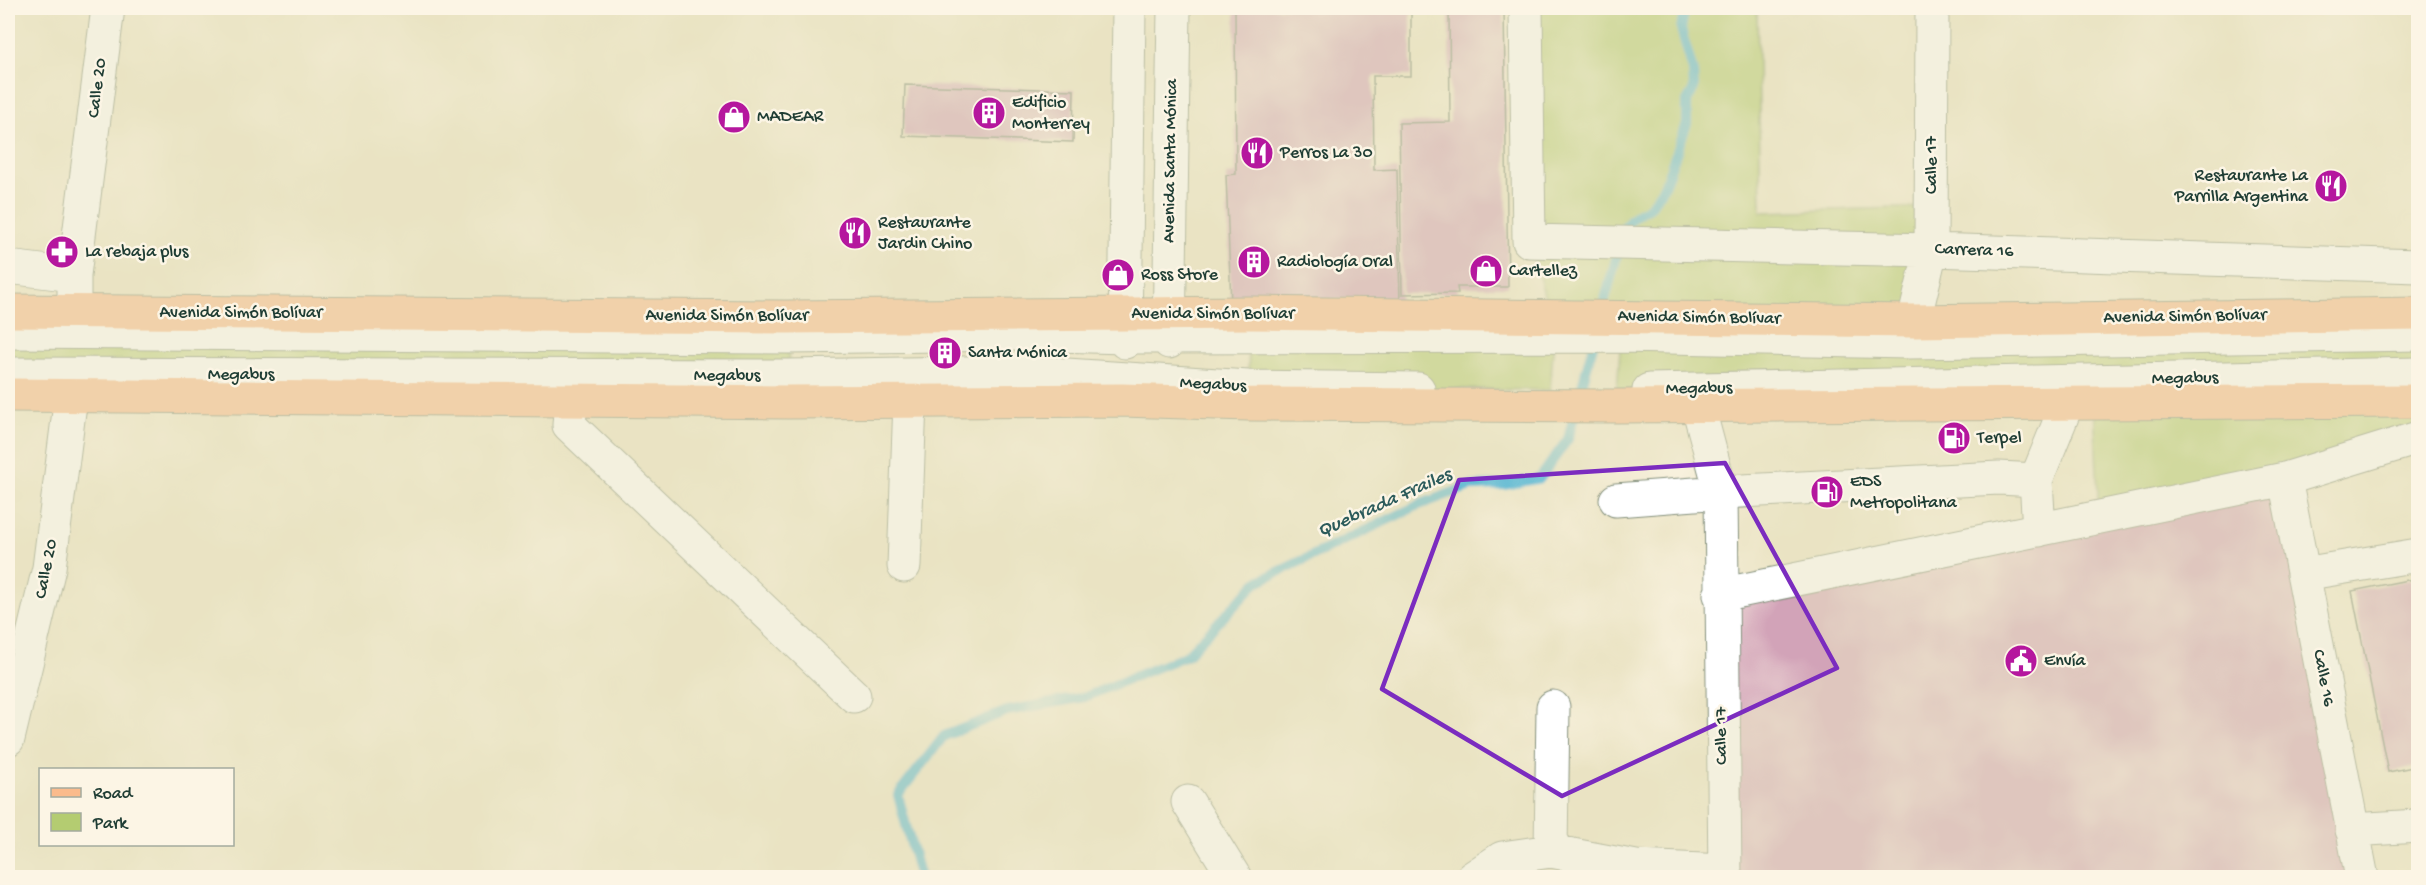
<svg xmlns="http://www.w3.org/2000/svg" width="2426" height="885" font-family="'Gochi Hand',sans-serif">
	<rect width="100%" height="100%" fill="#fcf5e5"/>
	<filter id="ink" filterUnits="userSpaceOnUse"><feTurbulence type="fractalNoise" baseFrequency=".0167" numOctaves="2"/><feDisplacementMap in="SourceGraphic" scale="12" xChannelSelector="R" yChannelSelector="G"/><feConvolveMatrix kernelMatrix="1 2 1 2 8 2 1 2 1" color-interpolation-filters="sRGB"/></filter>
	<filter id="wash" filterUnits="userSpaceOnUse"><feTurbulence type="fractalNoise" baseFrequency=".008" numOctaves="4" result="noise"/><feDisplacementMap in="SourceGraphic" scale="24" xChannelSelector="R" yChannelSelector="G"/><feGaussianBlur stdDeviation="1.35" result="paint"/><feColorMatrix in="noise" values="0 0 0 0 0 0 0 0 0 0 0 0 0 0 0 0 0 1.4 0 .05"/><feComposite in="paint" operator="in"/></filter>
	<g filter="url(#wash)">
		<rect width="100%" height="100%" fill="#eae3c3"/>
		<path fill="#b4cc71" stroke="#6a8452" stroke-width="1.5" d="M1526 8H1757L1761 212 1931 207 1914 321 1550 316 1529 241Z
			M8 332 788 337 789 376 8 374Z
			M2418 334V374L1617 390 1621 336Z
			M1249 335 1554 337 1550 390 1248 387Z
			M2418 401V438L2099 518 2094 403Z"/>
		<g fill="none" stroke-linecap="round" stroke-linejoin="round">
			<path stroke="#53b5d1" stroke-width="10" d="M1601 314 1625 226 1637 214 1650 207 1664 186 1687 124V102L1694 88 1693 71 1681 29 1685 8
				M920 878 898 795 944 736 1007 711 1085 697 1187 655 1257 582 1419 505 1470 486 1503 485 1540 478 1568 439 1594 341"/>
		</g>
		<g id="blocks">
			<path fill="#d2a3b8" d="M1235 8H1411V76H1373L1374 170 1397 169 1400 305 1383 306V298L1231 304 1226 175 1236 174Z
				M1449 8H1504L1508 287H1457L1458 293 1402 294 1399 123 1450 122Z
				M905 85 1074 90 1073 142 903 136Z
				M2285 479 2362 878H1725L1720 595Z
				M2418 578V766L2388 772 2352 591Z"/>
		</g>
	</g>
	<g filter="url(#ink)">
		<use href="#blocks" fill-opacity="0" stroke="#84907c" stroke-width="1.5"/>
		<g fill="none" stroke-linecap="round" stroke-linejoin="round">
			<g stroke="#84907c" stroke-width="35">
				<path id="minor" d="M1526 8 1529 241 1931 250 2418 266
					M8 267 74 275
					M74 311V275L108 8
					M1914 321 1931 250 1932 8
					M8 332 788 337 1021 334 1125 337 1621 336 1909 342 2418 334
					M1125 342 1129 8
					M1169 342 1174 8
					M8 374 789 376 1021 372 1248 387 1418 389
					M1649 390 2418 374
					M571 399 569 425 854 696
					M1698 406 1721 492 1725 878
					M2285 479 2362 878
					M1616 500 1721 492 1999 478 2036 480
					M2039 530 2036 480 2067 404
					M904 566 910 401
					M2303 574 2418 555
					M1720 595 2285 479 2418 438
					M8 739 49 568 71 396
					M1188 802 1235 878
					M2352 830 2418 826
					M1551 851 1553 707
					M1472 878 1502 858 1551 851 1636 867 1725 871"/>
			</g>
			<g stroke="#84907c" stroke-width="35">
				<path id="major" d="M8 311 786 317 1249 313 1914 321 2418 314
					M8 395 788 402 1122 400 1248 404 1616 406 2418 401"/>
			</g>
			<use href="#minor" stroke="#fff" stroke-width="33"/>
			<use href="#major" stroke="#fbbb8c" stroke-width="33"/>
		</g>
	</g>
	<path d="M0 0H2426V885H0ZM1725 463 1837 668 1562 796 1382 689 1459 480Z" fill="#eae3c3" fill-opacity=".55" fill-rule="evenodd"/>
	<path fill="none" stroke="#7b2cbf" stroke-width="4.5" stroke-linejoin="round" d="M1725 463 1837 668 1562 796 1382 689 1459 480Z"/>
	<defs>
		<g id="building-disc" transform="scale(1.725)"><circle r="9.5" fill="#b5179e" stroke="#fcf5e5"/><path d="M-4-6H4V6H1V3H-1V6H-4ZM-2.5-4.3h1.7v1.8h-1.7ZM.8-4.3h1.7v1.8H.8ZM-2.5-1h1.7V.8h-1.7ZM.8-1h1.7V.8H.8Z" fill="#fff"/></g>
		<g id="shop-disc" transform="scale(1.725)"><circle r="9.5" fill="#b5179e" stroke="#fcf5e5"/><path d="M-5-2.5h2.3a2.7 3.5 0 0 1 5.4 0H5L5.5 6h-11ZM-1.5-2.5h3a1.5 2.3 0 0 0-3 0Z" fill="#fff"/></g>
		<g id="restaurant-disc" transform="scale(1.725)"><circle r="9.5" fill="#b5179e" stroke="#fcf5e5"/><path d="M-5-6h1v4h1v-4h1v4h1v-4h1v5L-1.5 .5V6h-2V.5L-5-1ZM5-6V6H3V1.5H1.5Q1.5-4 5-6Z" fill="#fff"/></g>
		<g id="pharmacy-disc" transform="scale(1.725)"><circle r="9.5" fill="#b5179e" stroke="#fcf5e5"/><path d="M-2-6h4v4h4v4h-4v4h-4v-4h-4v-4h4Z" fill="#fff"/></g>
		<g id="fuel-disc" transform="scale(1.725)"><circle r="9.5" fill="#b5179e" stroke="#fcf5e5"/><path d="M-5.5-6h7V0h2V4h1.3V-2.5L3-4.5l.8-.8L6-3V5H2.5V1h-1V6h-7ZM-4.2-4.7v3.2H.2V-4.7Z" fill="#fff"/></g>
		<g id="civic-disc" transform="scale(1.725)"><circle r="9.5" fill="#b5179e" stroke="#fcf5e5"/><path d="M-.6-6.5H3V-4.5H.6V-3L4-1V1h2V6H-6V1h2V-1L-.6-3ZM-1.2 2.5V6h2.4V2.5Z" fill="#fff"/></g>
	</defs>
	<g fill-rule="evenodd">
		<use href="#building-disc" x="989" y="113"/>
		<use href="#shop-disc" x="734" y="117"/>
		<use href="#restaurant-disc" x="1257" y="153"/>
		<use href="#restaurant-disc" x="2331" y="186"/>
		<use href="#restaurant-disc" x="855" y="233"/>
		<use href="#pharmacy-disc" x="62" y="252"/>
		<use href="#building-disc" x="1254" y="262"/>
		<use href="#shop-disc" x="1486" y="271"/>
		<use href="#shop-disc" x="1118" y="275"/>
		<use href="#building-disc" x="945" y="353"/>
		<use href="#fuel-disc" x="1954" y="438"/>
		<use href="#fuel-disc" x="1827" y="492"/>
		<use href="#civic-disc" x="2021" y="661"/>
	</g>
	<g text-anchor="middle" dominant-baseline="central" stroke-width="5" stroke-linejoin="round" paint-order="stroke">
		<g font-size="18" fill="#1f3d34" stroke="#fcf5e5">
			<text transform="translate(98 88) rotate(-83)">Calle 20</text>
			<text transform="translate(1171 161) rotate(-89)">Avenida Santa Mónica</text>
			<text transform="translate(1932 165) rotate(-90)">Calle 17</text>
			<text transform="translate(1974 251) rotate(2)">Carrera 16</text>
			<text x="241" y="313">Avenida Simón Bolívar</text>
			<text x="1213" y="314">Avenida Simón Bolívar</text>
			<text x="727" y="316">Avenida Simón Bolívar</text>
			<text transform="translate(2185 317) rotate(-1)">Avenida Simón Bolívar</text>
			<text transform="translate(1699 318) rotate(1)">Avenida Simón Bolívar</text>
			<text x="241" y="375">Megabus</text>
			<text x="727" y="376">Megabus</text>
			<text transform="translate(2185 379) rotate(-1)">Megabus</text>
			<text transform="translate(1213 385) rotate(3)">Megabus</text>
			<text transform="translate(1699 389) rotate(-1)">Megabus</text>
			<text transform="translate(47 569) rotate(-79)">Calle 20</text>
			<text transform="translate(2323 678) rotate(79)">Calle 16</text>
			<text transform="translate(1722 736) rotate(-91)">Calle 17</text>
		</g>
		<g font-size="18" fill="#1f3d34" stroke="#fcf5e5" text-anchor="start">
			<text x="1012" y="103">Edificio<tspan x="1012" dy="21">Monterrey</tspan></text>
			<text x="757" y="117">MADEAR</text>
			<text x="1280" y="153">Perros La 30</text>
			<text x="2308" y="176" text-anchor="end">Restaurante La<tspan x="2308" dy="21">Parrilla Argentina</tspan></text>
			<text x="878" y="223">Restaurante<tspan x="878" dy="21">Jardin Chino</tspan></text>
			<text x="85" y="252">La rebaja plus</text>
			<text x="1277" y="262">Radiología Oral</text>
			<text x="1509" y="271">Cartellez</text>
			<text x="1141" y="275">Ross Store</text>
			<text x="968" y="353">Santa Mónica</text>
			<text x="1977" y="438">Terpel</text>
			<text x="1850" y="482">EDS<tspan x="1850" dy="21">Metropolitana</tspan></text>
			<text x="2044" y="661">Envía</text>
		</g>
		<g font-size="20" font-style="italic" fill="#2c5b5b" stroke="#fcf5e5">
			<text transform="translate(1385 504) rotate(-24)">Quebrada Frailes</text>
		</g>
	</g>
	<rect width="2426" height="885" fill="none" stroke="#fcf5e5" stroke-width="30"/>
	<rect x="39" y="768" width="195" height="78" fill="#fcf5e5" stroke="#a4ab9e" stroke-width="1.5"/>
	<rect x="51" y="788" width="30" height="9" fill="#fbbb8c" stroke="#a4ab9e" stroke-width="1.5"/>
	<text x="93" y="798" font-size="18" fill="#1f3d34">Road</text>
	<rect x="51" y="813" width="30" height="18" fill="#b4cc71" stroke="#a4ab9e" stroke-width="1.5"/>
	<text x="93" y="828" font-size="18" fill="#1f3d34">Park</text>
</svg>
